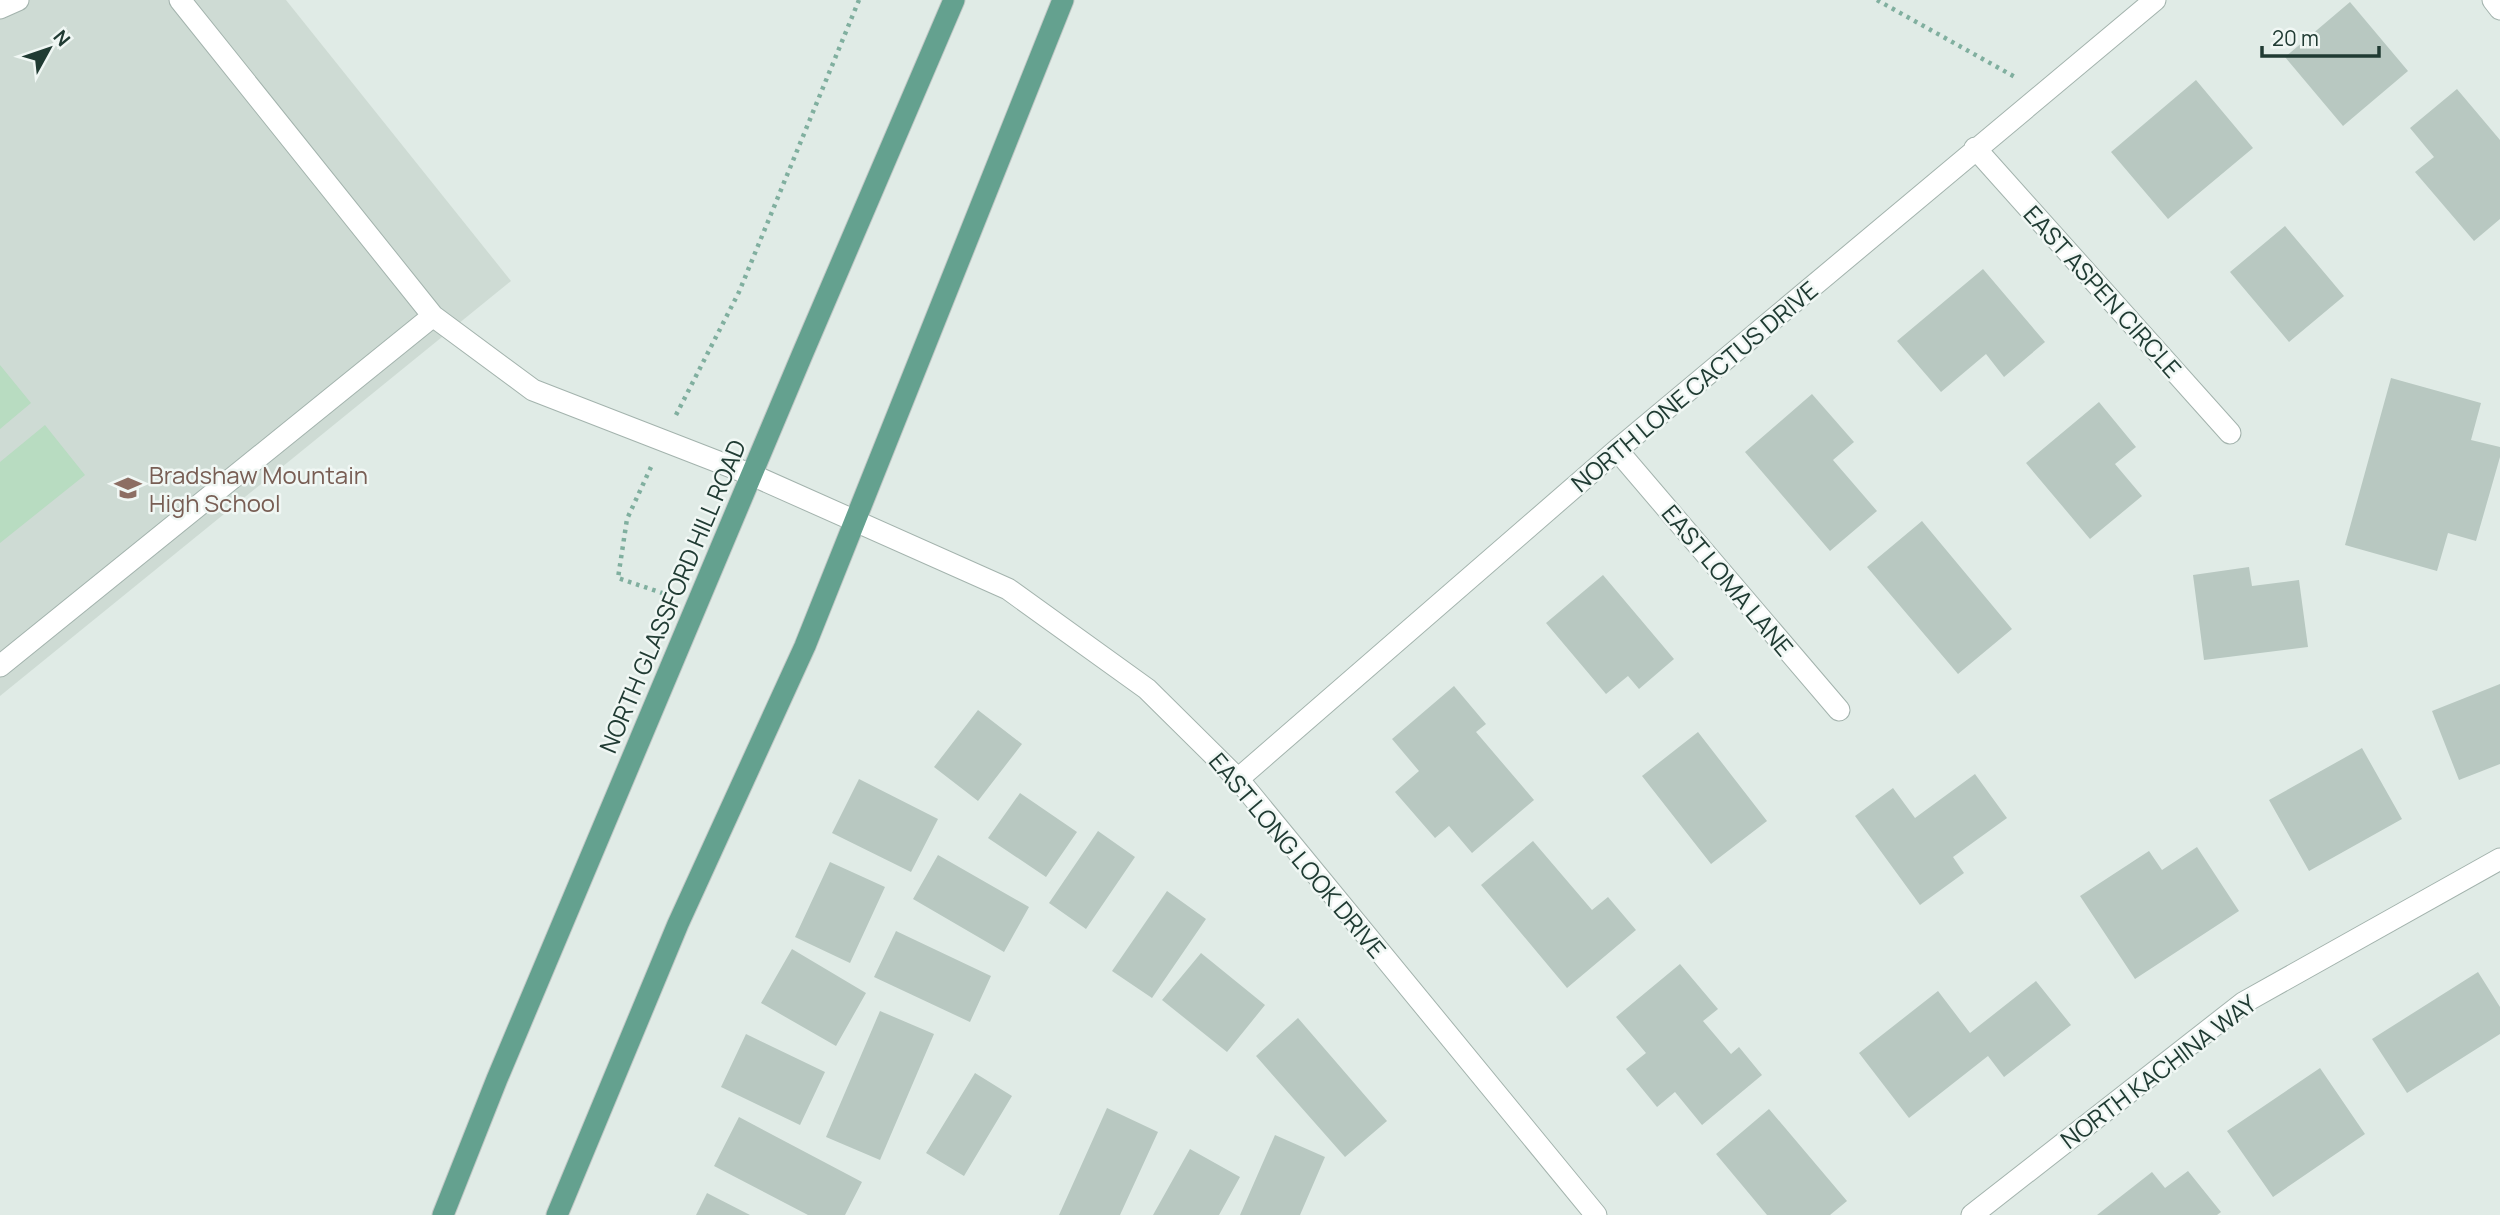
<svg xmlns="http://www.w3.org/2000/svg" width="2500" height="1215" font-family="Manrope,sans-serif">
	<rect width="100%" height="100%" fill="#e0ebe6"/>
	<path fill="#cedbd4" d="M0 0H286L511 281 0 696Z"/>
	<path fill="#b8dcc1" d="M0 365 31 403 0 429Z
		M45 425 85 475 0 543V462Z"/>
	<path fill="#b8c8c1" d="M2350 2 2408 71 2343 126 2285 57Z
		M2196 80 2253 148 2168 219 2111 152Z
		M2457 89 2500 140V219L2474 241 2415 172 2434 157 2410 128Z
		M2285 226 2344 296 2289 342 2230 272Z
		M1983 269 2045 342 2004 377 1986 354 1941 392 1897 341Z
		M2391 378 2481 403 2471 440 2500 447V457L2476 541 2448 533 2437 571 2345 545Z
		M1812 394 1854 442 1833 460 1877 511 1830 551 1745 452Z
		M2099 402 2136 447 2115 464 2142 496 2090 539 2026 463Z
		M1922 521 2012 629 1958 674 1867 567Z
		M2249 567 2252 586 2299 580 2308 647 2204 660 2193 575Z
		M1603 575 1674 659 1639 689 1628 676 1606 694 1546 623Z
		M2500 684V764L2459 780 2432 711Z
		M1454 686 1486 724 1476 732 1534 800 1472 853 1449 826 1435 838 1395 792 1419 771 1392 739Z
		M978 710 1022 744 978 801 934 767Z
		M1698 732 1767 821 1711 864 1642 776Z
		M2362 748 2402 819 2309 871 2269 800Z
		M1975 774 2007 818 1953 857 1964 873 1920 905 1855 816 1893 788 1915 818Z
		M859 779 938 819 911 872 832 833Z
		M1020 793 1077 832 1046 877 988 838Z
		M1098 831 1135 857 1086 929 1049 903Z
		M1533 841 1592 910 1608 897 1636 930 1567 988 1481 885Z
		M2197 847 2239 911 2135 979 2080 896 2149 851 2162 870Z
		M938 855 1029 907 1004 952 913 899Z
		M830 862 885 887 850 963 795 937Z
		M1167 891 1206 919 1152 998 1112 971Z
		M896 931 991 976 970 1022 874 977Z
		M792 949 866 993 836 1046 761 1003Z
		M1201 953 1265 1005 1227 1052 1162 1000Z
		M1680 964 1718 1009 1703 1021 1731 1054 1739 1047 1762 1075 1702 1125 1675 1092 1657 1107 1626 1069 1646 1053 1616 1017Z
		M2478 972 2500 1007V1034L2407 1093 2372 1039Z
		M2036 981 2071 1025 2004 1077 1988 1056 1909 1118 1859 1053 1938 991 1970 1033Z
		M880 1011 934 1034 880 1160 826 1137Z
		M1298 1018 1387 1121 1345 1157 1256 1056Z
		M746 1034 825 1072 800 1125 721 1087Z
		M2320 1068 2365 1134 2273 1197 2227 1131Z
		M975 1073 1012 1096 964 1176 926 1153Z
		M1107 1108 1158 1132 1120 1215H1059Z
		M1769 1109 1847 1201 1830 1215H1767L1716 1154Z
		M739 1117 862 1182 845 1215H808L714 1166Z
		M1275 1135 1325 1157 1300 1215H1240Z
		M1190 1149 1240 1177 1219 1215H1153Z
		M2188 1171 2221 1212 2217 1215H2097L2152 1172 2165 1188Z
		M707 1193 750 1215H696Z"/>
	<g fill="none" stroke-linecap="round" stroke-linejoin="round">
		<g stroke="#a3b3ad" stroke-width="23">
			<path id="minor" d="M180 0 433 316 533 390 752 475 1008 589 1147 689 1238 779 1596 1215
				M2493 0 2500 9
				M0 8 18 0
				M1975 148 2230 433
				M1617 450 1839 710
				M0 666 433 316
				M1238 779 1617 450 2155 0
				M1972 1215 2243 1003 2500 859"/>
		</g>
		<g stroke="#c1c8c6" stroke-width="23">
			<path id="major" d="M443 1215 497 1079 802 355 954 0
				M557 1215 678 924 805 646 1063 0"/>
		</g>
		<path stroke="#80af9f" stroke-width="4.5" stroke-dasharray="3.5 5" stroke-linecap="butt" d="M1877 0 2015 77
			M676 415 739 292 859 0
			M651 467 627 519 618 578 668 595"/>
		<use href="#minor" stroke="#fff" stroke-width="21"/>
		<use href="#major" stroke="#64a18f" stroke-width="21"/>
	</g>
	<defs>
		<g id="school-bare" transform="scale(2.1)"><path d="M0-5L7-2L0 1L-7-2ZM-4 1L0 2.5L4 1V4Q0 6-4 4Z" fill="#8d6e63" stroke="#f0f7f4" stroke-width="2.5" paint-order="stroke"/></g>
	</defs>
	<g fill-rule="evenodd">
		<use href="#school-bare" x="128" y="488"/>
	</g>
	<g text-anchor="middle" dominant-baseline="central" stroke-width="5" stroke-linejoin="round" paint-order="stroke">
		<g font-size="24" fill="#203b33" stroke="#f0f7f4">
			<text transform="translate(2103 291) rotate(48)">EAST ASPEN CIRCLE</text>
			<text transform="translate(1694 386) rotate(-40)">NORTH LONE CACTUS DRIVE</text>
			<text transform="translate(1728 580) rotate(50)">EAST LOMA LANE</text>
			<text transform="translate(672 596) rotate(-67)">NORTH GLASSFORD HILL ROAD</text>
			<text transform="translate(1298 855) rotate(50)">EAST LONG LOOK DRIVE</text>
			<text transform="translate(2158 1071) rotate(-37)">NORTH KACHINA WAY</text>
		</g>
		<g font-size="24" fill="#785e54" stroke="#f0f7f4" text-anchor="start">
			<text x="149" y="474">Bradshaw Mountain<tspan x="149" dy="28">High School</tspan></text>
		</g>
	</g>
	<g transform="translate(49 49) rotate(50)" stroke="#f0f7f4" stroke-width="5" paint-order="stroke">
	<path d="M0-5L12 26L0 18L-12 26Z" fill="#203b33"/>
	<text y="-10" font-size="19" font-weight="bold" text-anchor="middle" fill="#203b33">N</text>
	</g>
	<path d="M2262 46v10h117v-10" fill="none" stroke="#203b33" stroke-width="3.5"/>
	<text x="2272" y="46" font-size="21" fill="#203b33" stroke="#f0f7f4" stroke-width="5" paint-order="stroke">20 m</text>
</svg>
